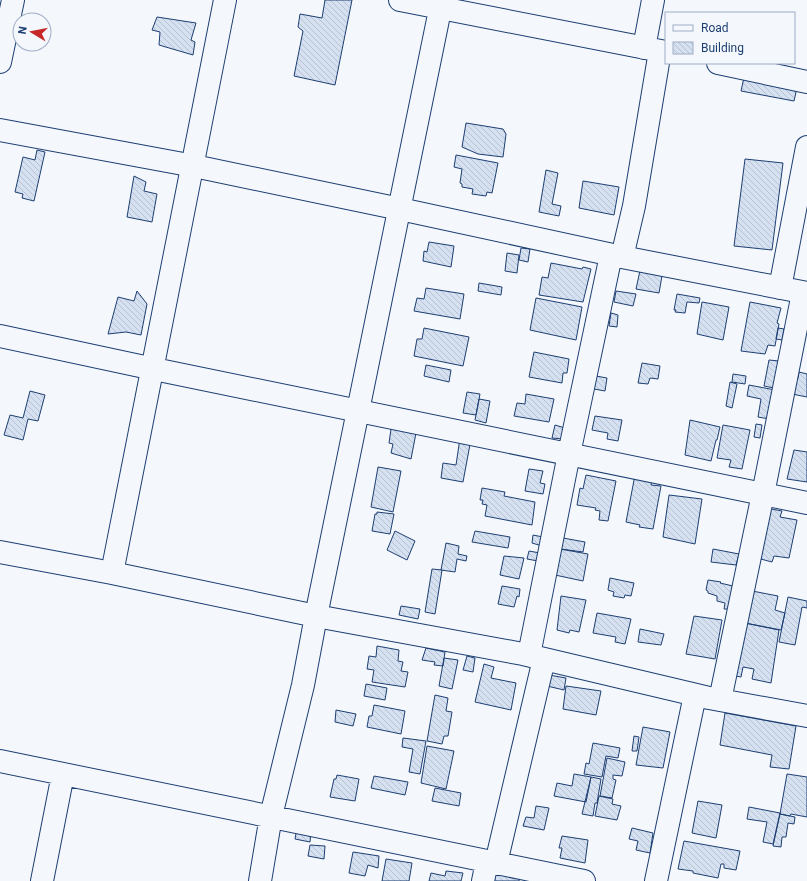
<svg xmlns="http://www.w3.org/2000/svg" width="807" height="881" font-family="Roboto,sans-serif">
	<defs>
		<pattern id="building-back-hatch" width="6" height="6" patternUnits="userSpaceOnUse"><rect width="6" height="6" fill="#d5e0f0"/><path d="M-1 5l2 2M0 0l6 6M5-1l2 2" fill="none" stroke="#b6c1d1"/></pattern>
	</defs>
	<rect width="100%" height="100%" fill="#f4f7fb"/>
	<path fill="url(#building-back-hatch)" stroke="#1d3f73" d="M325 0H352L335 85 294 76 303 31 298 27 300 14 322 18Z
		M157 17 196 23 191 40 195 42 193 55 159 45 160 32 152 30Z
		M745 73 798 83 794 101 741 91Z
		M466 123 503 129 506 134 503 157 478 154 462 147Z
		M37 150 45 152 34 201 22 198 23 194 15 192 23 157 35 160Z
		M456 155 498 163 492 193 487 192 486 196 472 194 473 189 462 187V184L460 183 462 169 454 167Z
		M745 159 783 163 772 250 734 246Z
		M546 170 558 173 552 204 561 206 559 216 539 212Z
		M134 176 146 182 144 191 157 194 152 222 127 217Z
		M583 181 619 187 614 215 579 208Z
		M429 242 454 246 451 267 423 261 424 251 427 252Z
		M521 248 530 249 528 262 519 260Z
		M507 253 519 255 517 273 505 271Z
		M551 263 582 269 583 267 591 269 583 302 539 295 542 277 548 278Z
		M641 266 663 270 659 293 636 289Z
		M479 283 502 287 501 295 478 291Z
		M426 288 464 294 460 319 414 311 417 298 424 299Z
		M137 291 147 304 141 335 126 332 108 334 118 297 134 301Z
		M616 291 636 294 633 306 614 302Z
		M677 294 700 298 699 303 687 302 685 313 675 312 676 310H674Z
		M536 298 582 307 576 340 530 330Z
		M702 302 729 307 723 340 697 334Z
		M750 302 781 308 777 323 779 324 775 346 768 345 765 354 741 351Z
		M611 313 618 315 617 327 609 326Z
		M424 328 469 337 463 366 414 356 417 339H422Z
		M778 328 784 329 782 340 776 339Z
		M534 352 569 359 567 373H563L562 383 529 377Z
		M769 360 779 361 774 388 764 386Z
		M642 363 660 366 658 379 650 378 648 384 638 383Z
		M426 365 451 370 449 382 424 376Z
		M799 372 807 374V397L792 394 795 377 798 378Z
		M733 374 746 376 745 384 732 382Z
		M596 376 607 378 605 391 594 389Z
		M730 382 737 384 732 408 726 406Z
		M749 385 775 390 769 419 758 417 761 399 747 396Z
		M30 391 45 395 38 421 28 419 23 440 4 435 10 415 23 418Z
		M467 392 480 394 476 415 463 413Z
		M526 394 554 399 549 422 514 416 517 403 525 404Z
		M479 399 490 401 486 423 475 420Z
		M595 416 622 420 618 441 607 439 608 433 592 430Z
		M690 420 720 427 717 440H716L711 461 685 455Z
		M756 424 762 425 760 438 754 437Z
		M555 425 565 428 563 439 552 438Z
		M723 425 750 430 742 469 729 467 731 460 717 458Z
		M391 429 416 433 411 459 391 453 393 444 389 443Z
		M460 438 471 439 463 482 441 478 443 463 456 465Z
		M794 450 807 452V482L787 479Z
		M378 467 401 471 393 512 371 507Z
		M529 469 543 471 540 483 545 484 543 494 525 491Z
		M586 475 616 481 608 521 599 520 600 511 595 510 596 508 577 505 580 488 583 489Z
		M635 475 652 478 651 485 661 486 653 529 639 527 640 525 626 522Z
		M482 488 505 492 504 496 535 502 532 525 485 516 487 505 482 504 483 500H480Z
		M669 495 702 499 695 544 663 537Z
		M766 508 782 511 780 517 797 520 789 558 774 556 772 562 757 558Z
		M377 512 394 514 390 534 372 531 375 514H377Z
		M395 531 415 541 407 560 387 550Z
		M475 531 510 537 508 548 472 542Z
		M533 535 543 537 542 546 532 543Z
		M563 538 585 542 583 552 561 549Z
		M446 543 459 546 458 554 467 556 466 561 457 559 455 572 441 570Z
		M560 549 588 554 583 581 555 575Z
		M713 549 739 554 736 565 711 562Z
		M529 551 540 553 538 561 527 559Z
		M504 556 524 558 519 579 500 575Z
		M432 569 442 570 435 614 425 612Z
		M610 578 634 583 631 596 625 595 624 598 613 596 614 592 608 590Z
		M708 580 721 582 720 583 733 586 730 609H724L725 603 717 601V596L708 593V591L706 590Z
		M502 586 520 589 519 597 517 596 514 607 498 604Z
		M747 590 778 596 775 610 785 613 781 630 740 622Z
		M561 596 586 600 579 632 570 630 569 633 557 630Z
		M788 597 807 601V608L802 607 795 645 779 642Z
		M401 606 420 609 418 619 399 615Z
		M597 613 631 619 625 644 615 642 616 637 593 633Z
		M694 616 722 620 715 659 686 654Z
		M740 622 779 630 771 683 752 679 754 669 743 667 741 677 730 675Z
		M640 629 664 634 661 645 638 642Z
		M377 646 399 650 398 661 403 662 401 671 408 672 405 687 372 682 374 670 367 669 369 656 376 657Z
		M426 648 445 652 443 666 434 665 435 662 422 660Z
		M467 656 475 658 473 672 463 670Z
		M444 658 458 660 452 689 439 686Z
		M484 664 494 667 491 678 516 683 511 710 475 702Z
		M549 675 566 678 564 690 547 686Z
		M366 684 387 688 385 700 364 696Z
		M566 686 601 691 596 715 563 709Z
		M435 695 448 698 446 711 452 712 448 736H444L442 744 427 741Z
		M374 705 405 711 401 734 367 727 369 716H372Z
		M336 710 356 714 353 726 335 722Z
		M725 713 796 726 789 769 770 767 772 755 720 745Z
		M643 727 670 732 663 768 636 765Z
		M634 736 639 737 637 751H632Z
		M403 738 426 741 420 774 409 772 413 749 402 747Z
		M593 743 620 748 618 758 606 756 602 777 584 774 586 763 589 764Z
		M427 746 454 751 446 789 421 783Z
		M607 758 625 762 622 776 613 775V779L616 780 612 798 600 796Z
		M574 774 591 777 586 802 554 796 557 783 572 786Z
		M787 774 807 777V817L791 814 790 816 780 814Z
		M337 775 359 779 355 801 330 797 334 779H336Z
		M374 776 408 782 405 795 371 788Z
		M591 777 601 779 597 803H595L593 816 582 814Z
		M435 788 461 793 459 806 432 801Z
		M599 796 613 799 612 804 621 806 617 820 595 816Z
		M698 801 722 805 716 838 692 833Z
		M536 806 549 808 544 830 523 826 526 817 534 818Z
		M749 807 780 813 773 844 763 842 767 822 747 819Z
		M780 814 795 817 794 824 788 823 786 837H782L781 847 773 846Z
		M297 828 311 831 310 842 295 839Z
		M632 828 653 833 650 853 636 850 638 841 629 839Z
		M562 836 588 840 585 863 560 858 562 848H559Z
		M684 841 740 851 736 870 724 868V864H721L718 878 693 873V871L678 869Z
		M310 845 325 846 324 859 308 856Z
		M353 852 379 856 378 868 368 865 365 876 349 873Z
		M386 859 412 863 409 881H382Z
		M446 871 463 873 461 881H429L431 873 445 876Z
		M496 872 520 876 519 881H494Z"/>
	<g fill="none" stroke-linecap="round" stroke-linejoin="round">
		<g stroke="#1d3f73" stroke-width="24">
			<path id="minor" d="M400 0 666 52
				M644 48 653 0
				M0 62 13 0
				M718 63 807 82
				M0 130 194 166 400 209 622 257 807 293
				M622 257 634 206 660 51
				M780 288 807 147
				M0 336 154 369 807 503
				M0 552 112 573 316 616 523 654 709 698 807 716
				M112 573C151 382 189 191 225 0
				M529 655 569 454 611 255
				M720 700 763 494 803 293
				M0 761 584 881
				M496 863 544 659
				M42 881 63 774
				M260 881 271 816 303 685 316 616 442 0
				M483 881 487 862
				M656 881 695 695"/>
		</g>
		<use href="#minor" stroke="#f4f7fb" stroke-width="22"/>
	</g>
	<rect x="665" y="12" width="130" height="52" fill="#f4f7fb" stroke="#9eadc5"/>
	<rect x="673" y="25" width="20" height="6" fill="#f4f7fb" stroke="#9eadc5"/>
	<text x="701" y="32" font-size="12" fill="#1d3f73">Road</text>
	<rect x="673" y="42" width="20" height="12" fill="url(#building-back-hatch)" stroke="#9eadc5"/>
	<text x="701" y="52" font-size="12" fill="#1d3f73">Building</text>
	<g transform="translate(32 32) rotate(280)"><circle r="19" fill="#f4f7fb" stroke="#9eadc5"/>
	<path d="M0-3L7 15L0 10L-7 15Z" fill="#c62828"/>
	<text y="-6" font-size="11" font-weight="bold" text-anchor="middle" fill="#1d3f73">N</text>
	</g>
</svg>
